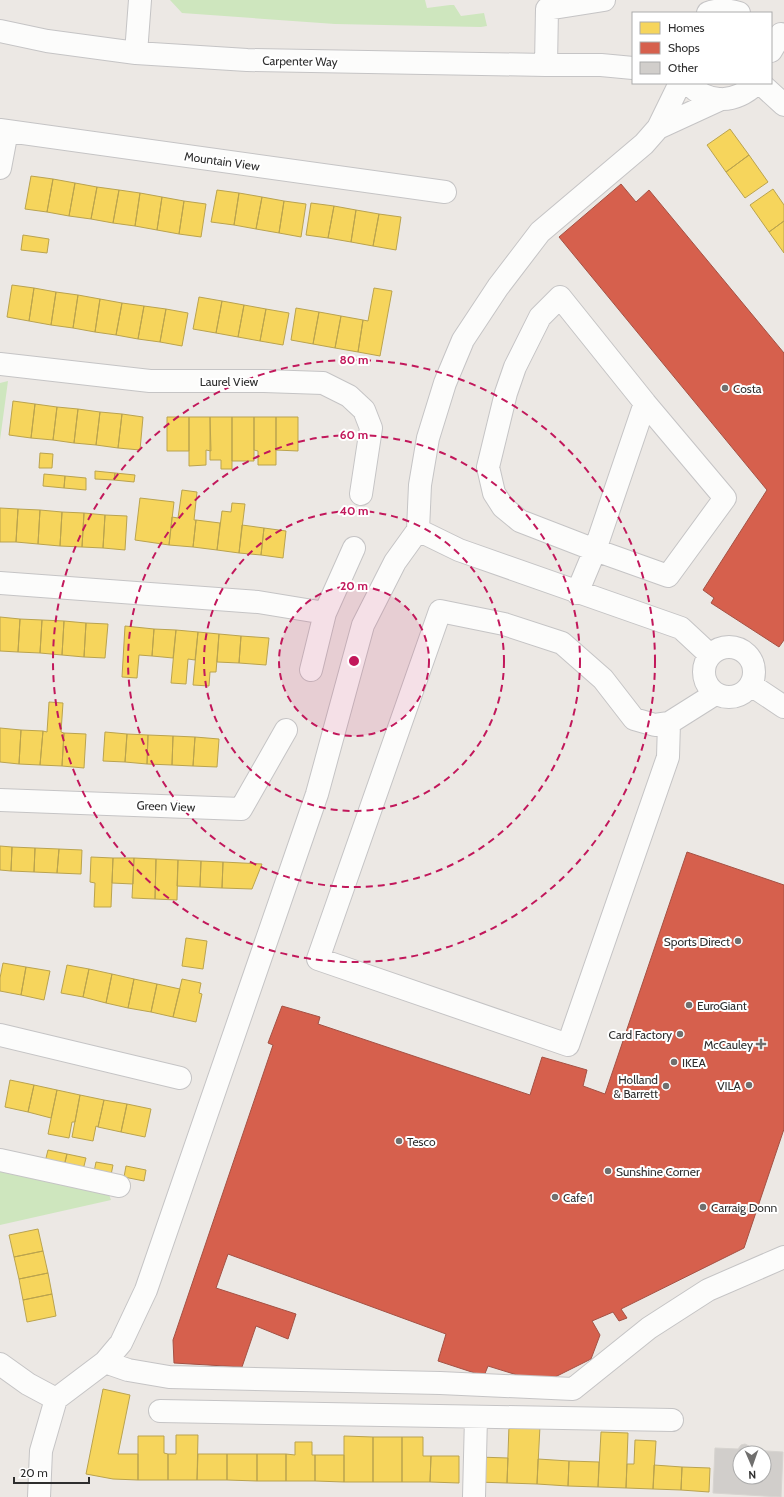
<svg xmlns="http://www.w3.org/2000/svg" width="784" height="1497" font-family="Cabin,sans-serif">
	<rect width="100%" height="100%" fill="#ece8e4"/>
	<path fill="#cee6be" d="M170 0H425L427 8 450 5H454L461 16 484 13 487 26 481 27 335 24 182 13Z
		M8 381 0 440V383Z
		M0 1169 107 1189 111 1200 0 1225Z"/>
	<path fill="#f6d55c" stroke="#baa34e" d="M730 129 749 155 726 172 707 145Z
		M749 155 768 182 745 198 726 172Z
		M31 176 53 179 47 212 25 209Z
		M53 179 75 183 69 216 47 212Z
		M75 183 97 187 91 219 69 216Z
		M97 187 119 190 113 223 91 219Z
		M773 189 784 205V221L769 232 750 205Z
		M119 190 140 193 135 226 113 223Z
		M217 190 239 193 234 225 211 222Z
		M140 193 162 197 157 230 135 226Z
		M239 193 262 197 256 229 234 225Z
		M162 197 184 201 179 234 157 230Z
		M262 197 284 201 279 233 256 229Z
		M184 201 206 204 201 237 179 234Z
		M284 201 306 204 301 237 279 233Z
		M311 203 334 206 328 238 306 235Z
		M334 206 356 210 351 242 328 238Z
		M356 210 379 214 373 246 351 242Z
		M379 214 401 217 396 250 373 246Z
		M784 221V253L769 232Z
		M23 235 49 239 47 253 21 250Z
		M12 285 34 288 29 321 7 317Z
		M34 288 56 292 51 325 29 321Z
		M374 288 392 291 380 356 358 352 363 320 368 321Z
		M56 292 78 295 73 328 51 325Z
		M78 295 100 299 95 332 73 328Z
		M199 297 222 301 216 333 193 329Z
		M100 299 122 303 116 335 95 332Z
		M222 301 244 305 238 337 216 333Z
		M122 303 144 306 138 339 116 335Z
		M244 305 266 309 260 341 238 337Z
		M144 306 166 309 160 342 138 339Z
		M296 308 319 312 313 344 291 340Z
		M166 309 188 313 182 346 160 342Z
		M266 309 289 313 283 345 260 341Z
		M319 312 341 316 335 348 313 344Z
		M341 316 363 320 358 352 335 348Z
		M13 401 35 404 31 438 9 435Z
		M35 404 57 407 53 440 31 438Z
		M57 407 78 409 74 443 53 440Z
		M78 409 100 412 96 445 74 443Z
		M100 412 122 414 118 448 96 445Z
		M122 414 143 417 140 450 118 448Z
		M167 417H189V451H167Z
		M189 417H210L211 451 206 450V465L189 466Z
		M210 417H232V469H221V460H210Z
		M232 417H254V461H232Z
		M254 417H276V465H258V451L254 450Z
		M276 417H298V451L276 450Z
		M40 453 53 454 52 468H39Z
		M95 471 115 473 114 480 95 479Z
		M115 473 135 475 134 482 114 480Z
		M44 474 65 476 64 488 43 486Z
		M65 476 86 478V490L64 488Z
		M182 490 197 492 194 520H196L193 547 169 545 172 517 178 518Z
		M140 498 174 502 169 545 135 540Z
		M232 503 245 504 239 553 217 550 222 511 231 512Z
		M0 508 18 509 16 542H0Z
		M18 509 40 510 38 544 16 542Z
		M40 510 62 512 60 546 38 544Z
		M62 512 84 513 82 547 60 546Z
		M84 513 105 515 103 548 82 547Z
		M105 515 127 516 125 550 103 548Z
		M196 520 220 523 217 550 193 547Z
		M242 525 264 528 261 555 239 553Z
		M264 528 286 531 283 558 261 555Z
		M0 617 20 619 18 652 0 651Z
		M20 619 42 620 40 653 18 652Z
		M42 620 64 621 62 655 40 653Z
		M64 621 86 623 84 657 62 655Z
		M86 623 108 624 105 658 84 657Z
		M125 626 154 629 152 656 139 655 137 678 122 677Z
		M154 629 176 630 173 658 152 656Z
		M176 630 198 632 195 660 188 659 186 684 171 683Z
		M198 632 219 634 216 672H210L209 686 193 685Z
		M219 634 241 636 239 663 217 662Z
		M241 636 269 638 266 665 239 663Z
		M49 702 63 703 61 732 64 733 62 766 40 765 43 731 47 732Z
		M0 728 21 730 19 764 0 762Z
		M21 730 43 731 40 765 19 764Z
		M105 732 127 734 125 762 103 761Z
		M64 733 86 734 84 768 62 766Z
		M127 734 148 735 147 764 125 762Z
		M148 735 173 736 172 765 147 764Z
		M173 736 195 737 193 766 172 765Z
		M195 737 219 739 217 767 193 766Z
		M0 846 12 847 11 871 0 870Z
		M12 847 35 848 34 872 11 871Z
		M35 848 59 849 57 873 34 872Z
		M59 849 82 850 81 874 57 873Z
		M91 857 113 858 111 907H94L95 883 90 882Z
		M113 858H134L133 884 112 883Z
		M134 858 156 859 155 899 132 898Z
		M156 859 178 860 177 900 155 899Z
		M178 860 201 861 200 887 177 886Z
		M201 861 223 862 222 888 200 887Z
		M223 862 262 864 252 889 222 888Z
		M186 938 207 941 203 969 182 966Z
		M3 963 26 967 21 995 0 991V978Z
		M67 965 89 969 83 997 61 993Z
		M26 967 50 971 44 1000 21 995Z
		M89 969 112 974 106 1003 83 997Z
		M112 974 134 979 128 1008 106 1003Z
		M134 979 157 984 151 1012 128 1008Z
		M182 979 201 983 199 993 202 994 196 1022 173 1017Z
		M157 984 180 989 173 1017 151 1012Z
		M10 1080 34 1085 28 1112 5 1107Z
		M34 1085 57 1090 51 1118 28 1112Z
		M57 1090 80 1095 75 1122H72L69 1138 48 1134Z
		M80 1095 104 1100 98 1127 96 1126 93 1141 72 1137Z
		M104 1100 127 1104 121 1132 98 1127Z
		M127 1104 151 1109 145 1137 121 1132Z
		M48 1150 67 1154 64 1166 45 1162Z
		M67 1154 86 1158 83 1170 64 1166Z
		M96 1162 113 1165 111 1175 94 1172Z
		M126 1166 146 1170 144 1181 124 1177Z
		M38 1229 43 1251 14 1257 9 1235Z
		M43 1251 48 1273 19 1279 14 1257Z
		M48 1273 52 1294 23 1300 19 1279Z
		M52 1294 56 1316 27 1322 23 1300Z
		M103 1389 130 1395 118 1454H138V1480L113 1479 86 1474Z
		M509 1425 540 1426 537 1484 507 1483Z
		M601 1432 628 1433 626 1488 598 1487Z
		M176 1435H198L197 1480H168V1454H176Z
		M138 1436H164V1453L168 1454V1480H138Z
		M344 1436 373 1437V1482H344Z
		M373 1437H402V1482H373Z
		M402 1437H423V1456H431L430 1482H402Z
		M635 1440 656 1441 653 1489 626 1488 627 1464H634Z
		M295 1442H312V1455H315V1481H286V1454L295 1455Z
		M198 1454H227V1480H197Z
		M227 1454H257V1481L227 1480Z
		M257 1454H286V1481H257Z
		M315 1455H344V1482L315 1481Z
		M431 1456H459V1483L430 1482Z
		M478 1457 508 1458 507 1483 477 1482Z
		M538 1459 569 1461 568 1486 537 1484Z
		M569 1461 599 1462 598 1487 568 1486Z
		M654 1465 682 1467 681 1490 653 1489Z
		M682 1467 710 1468 709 1492 681 1490Z"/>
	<path fill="#d6604d" stroke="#a45144" d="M621 184 636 202 649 190 784 353V640L779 647 711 603 714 598 703 590 767 490 559 237Z
		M687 852 784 885V1129L744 1248 621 1309 627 1318 619 1321 613 1312 592 1321 600 1335 591 1359 543 1383 488 1366 484 1376 438 1361 446 1334 228 1254 216 1288 296 1314 288 1339 256 1326 242 1367 174 1363 173 1340 273 1045 268 1043 282 1006 320 1017 318 1024 530 1095 542 1057 587 1070 583 1086 605 1094Z"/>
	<path fill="#d1cecb" stroke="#d7d4d0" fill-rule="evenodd" d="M745 1444 749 1446 751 1450 783 1452 781 1497 713 1493 715 1448 738 1449 741 1445ZM740 1453H764V1477H740Z"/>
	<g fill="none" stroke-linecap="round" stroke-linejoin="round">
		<g stroke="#c5c4c5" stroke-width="24">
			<path id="minor" d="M708 13C718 9 729 10 739 13
				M0 31 47 41 136 53 247 60 546 65H601L633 68
				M771 51 781 34
				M136 53 140 0
				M546 65 547 9 604 0
				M688 83C709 106 736 103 757 83
				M760 83 784 105
				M658 128 721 99
				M0 130 445 192
				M0 168 7 131
				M560 297 645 403 725 498 668 576 595 550 520 521 503 507 494 493 488 467 506 393 515 367 540 317Z
				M0 364 150 381H264L323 383 349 396 364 410 371 428 361 494
				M418 530 459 550 681 628 710 655
				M0 583 258 602 325 613 311 670
				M577 593 595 550 645 403
				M440 611 504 624 562 643 603 679 634 719 655 725 669 723 668 757 568 1045 318 959Z
				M325 613 354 548
				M704 672a25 25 0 1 1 50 0a25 25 0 1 1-50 0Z
				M751 685 784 707
				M669 723 715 694
				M0 800 241 809 286 730
				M0 1035 180 1078
				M0 1160 119 1186
				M105 1362 128 1370 169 1377 440 1383 573 1389 649 1328 708 1290 784 1257
				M0 1364 28 1384 56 1399
				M160 1411 672 1420
				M39 1497 41 1451 56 1399 105 1362 121 1343 146 1290 317 794 363 625 395 562 418 530 420 485 428 438 445 383 463 340 498 287 540 232 644 144 658 128 680 83
				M474 1497 476 1417"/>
		</g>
		<use href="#minor" stroke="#fcfcfb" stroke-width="22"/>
	</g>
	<circle cx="354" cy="661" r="75" fill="#c2185b" fill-opacity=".12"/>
	<g fill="none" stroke="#c2185b" stroke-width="2" stroke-dasharray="7 5">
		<circle cx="354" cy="661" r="75"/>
		<circle cx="354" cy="661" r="150"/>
		<circle cx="354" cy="661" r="226"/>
		<circle cx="354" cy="661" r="301"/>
	</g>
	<g fill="#706f6e" stroke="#fff" stroke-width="1.5">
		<circle cx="725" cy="388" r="4"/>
		<circle cx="738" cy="941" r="4"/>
		<circle cx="689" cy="1005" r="4"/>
		<circle cx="680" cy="1034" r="4"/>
		<path d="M759 1038h4v4h4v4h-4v4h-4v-4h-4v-4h4z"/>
		<circle cx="674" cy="1062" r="4"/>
		<circle cx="749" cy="1085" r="4"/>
		<circle cx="666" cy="1086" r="4"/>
		<circle cx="399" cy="1141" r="4"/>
		<circle cx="608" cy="1171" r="4"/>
		<circle cx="555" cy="1197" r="4"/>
		<circle cx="703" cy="1207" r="4"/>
	</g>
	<g text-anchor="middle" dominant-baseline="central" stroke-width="4" stroke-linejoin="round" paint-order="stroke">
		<g font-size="12" fill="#2e2e2e" stroke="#fff">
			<text transform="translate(300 61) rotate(1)">Carpenter Way</text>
			<text transform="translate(222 161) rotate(8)">Mountain View</text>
			<text x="229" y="381">Laurel View</text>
			<text transform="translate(166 806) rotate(2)">Green View</text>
		</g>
		<g font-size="12" fill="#2e2e2e" stroke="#fff" text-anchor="start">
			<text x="733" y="388">Costa</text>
			<text x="730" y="941" text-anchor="end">Sports Direct</text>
			<text x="697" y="1005">EuroGiant</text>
			<text x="672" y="1034" text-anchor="end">Card Factory</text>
			<text x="753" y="1044" text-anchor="end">McCauley</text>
			<text x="682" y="1062">IKEA</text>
			<text x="658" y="1079" text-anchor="end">Holland<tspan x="658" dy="14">&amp; Barrett</tspan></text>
			<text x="741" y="1085" text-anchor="end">VILA</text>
			<text x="407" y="1141">Tesco</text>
			<text x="616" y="1171">Sunshine Corner</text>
			<text x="563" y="1197">Cafe 1</text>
			<text x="711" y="1207">Carraig Donn</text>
		</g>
	</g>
	<circle cx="354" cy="661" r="6" fill="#c2185b" stroke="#fff" stroke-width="2"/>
	<g font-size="12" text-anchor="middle" font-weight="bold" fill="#c2185b" stroke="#fff" stroke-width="4" stroke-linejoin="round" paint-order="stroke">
		<text x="354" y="364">80 m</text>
		<text x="354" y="439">60 m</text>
		<text x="354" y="515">40 m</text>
		<text x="354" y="590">20 m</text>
	</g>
	<rect x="632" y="12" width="140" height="72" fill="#ffffff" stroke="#ababab"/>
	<rect x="640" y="22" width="20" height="12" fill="#f6d55c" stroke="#ababab"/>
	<text x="668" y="32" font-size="12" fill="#2e2e2e">Homes</text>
	<rect x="640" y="42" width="20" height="12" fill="#d6604d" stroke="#ababab"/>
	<text x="668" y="52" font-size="12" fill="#2e2e2e">Shops</text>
	<rect x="640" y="62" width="20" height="12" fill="#d1cecb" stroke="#ababab"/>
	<text x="668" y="72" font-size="12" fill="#2e2e2e">Other</text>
	<g transform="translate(752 1465) rotate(178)"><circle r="19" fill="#ffffff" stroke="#ababab"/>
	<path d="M0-3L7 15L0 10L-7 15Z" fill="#706f6e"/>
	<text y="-6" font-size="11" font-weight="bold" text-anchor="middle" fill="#2e2e2e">N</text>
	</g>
	<path d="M14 1477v6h75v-6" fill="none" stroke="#2e2e2e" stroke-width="2"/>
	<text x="20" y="1477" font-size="12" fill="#2e2e2e" stroke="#ffffff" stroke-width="3" paint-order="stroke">20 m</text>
</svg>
